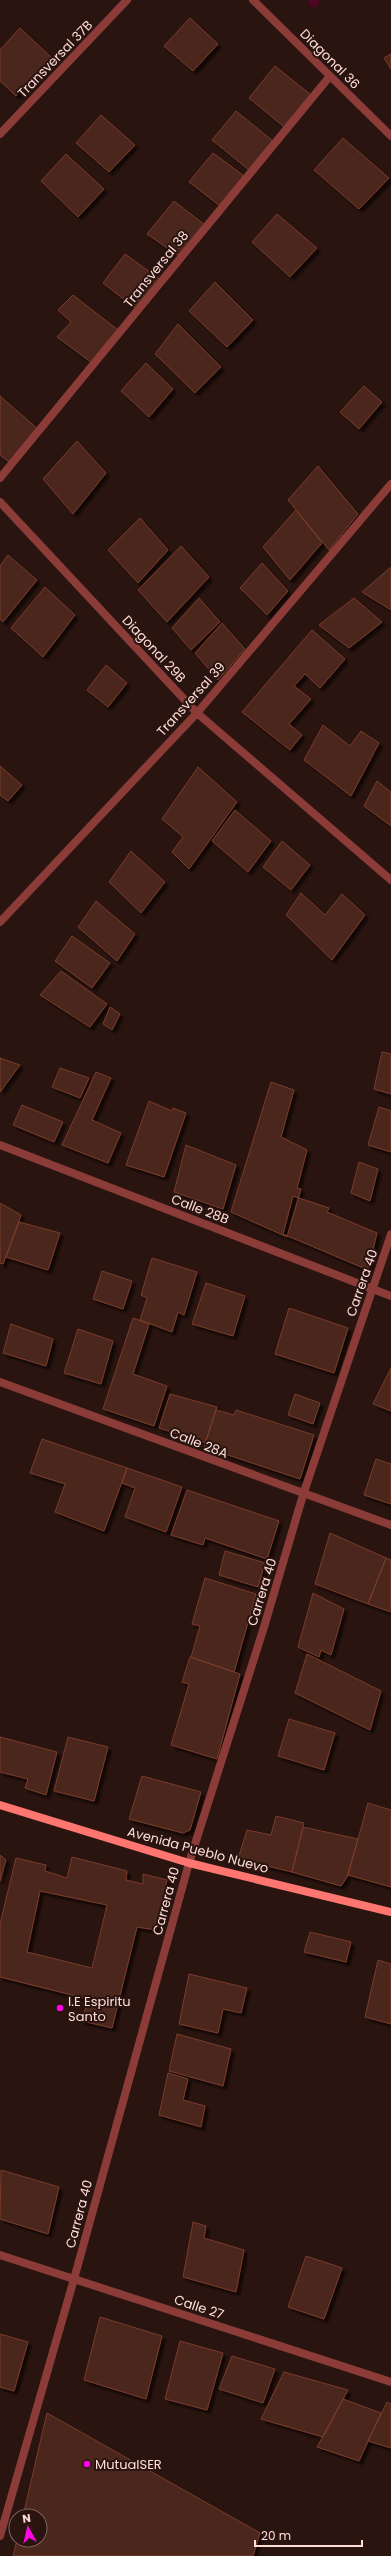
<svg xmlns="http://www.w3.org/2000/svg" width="391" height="2556" font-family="Poppins,sans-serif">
	<defs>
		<filter id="shadow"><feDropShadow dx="3.5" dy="3.5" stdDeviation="1" flood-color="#0009"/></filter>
	</defs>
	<rect width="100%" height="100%" fill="#2a140f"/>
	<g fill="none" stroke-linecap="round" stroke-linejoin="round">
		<path stroke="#4b0820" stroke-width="11" d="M314 2V0"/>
	</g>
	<path fill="#4c251a" stroke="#793c2b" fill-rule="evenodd" filter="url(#shadow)" d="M190 18 218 44 193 71 164 46Z
		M20 28 53 59 16 96 0 81V50Z
		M391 54V69L384 58Z
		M275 66 311 95 284 127 249 98Z
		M236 111 273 141 249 170 212 140Z
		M101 115 135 145 109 172 76 143Z
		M343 138 389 178 359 209 314 170Z
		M213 153 244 176 220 206 189 182Z
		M66 154 104 189 78 217 41 181Z
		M174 201 205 225 180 257 147 234Z
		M277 214 317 248 290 277 252 242Z
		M125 254 161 280 136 309 103 283Z
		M215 282 253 320 227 347 189 311Z
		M73 295 118 330 92 363 57 337 71 322 58 310Z
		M178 324 221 367 195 393 155 354Z
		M146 363 173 389 149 417 121 391Z
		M364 386 382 402 359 429 340 412Z
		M0 396 38 429 10 463 0 455Z
		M77 441 106 473 73 514 43 479Z
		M318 466 358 514 329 550 288 500Z
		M296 510 322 543 290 580 263 547Z
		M140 518 168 550 138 583 108 550Z
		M181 546 209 577 167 622 138 590Z
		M8 555 37 580 3 622 0 619V566Z
		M262 563 288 591 267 615 240 588Z
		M391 567V610L362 592Z
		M45 587 75 615 43 657 11 628Z
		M199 598 220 622 191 650 172 628Z
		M354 598 382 622 349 648 319 625Z
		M222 623 245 649 218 680 195 653Z
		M312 630 345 659 320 688 305 674 294 686 311 699 289 724 302 735 290 750 242 712Z
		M106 665 127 683 108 707 87 690Z
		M323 725 350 746 361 731 379 743 351 796 304 760Z
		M0 766 22 785 8 801 0 795Z
		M198 767 237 802 189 869 172 852 183 837 162 819Z
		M377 781 391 792V826L364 806Z
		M235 810 271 841 248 872 212 841Z
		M282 841 310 865 291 890 263 867Z
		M131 851 165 882 141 913 109 882Z
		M301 893 325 915 342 894 365 915 332 960 286 915Z
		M96 901 135 934 117 961 78 927Z
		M72 936 110 963 92 988 55 961Z
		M61 971 107 1004 90 1027 40 995Z
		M110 1007 120 1014 112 1030 103 1024Z
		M382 1052 391 1054V1094L374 1089Z
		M0 1058 20 1065 0 1092Z
		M60 1068 89 1078 80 1098 52 1087Z
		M96 1072 111 1078 92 1120 121 1133 108 1163 62 1145Z
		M271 1082 294 1090 281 1137 307 1150 297 1188 301 1189 287 1237 231 1212Z
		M149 1101 172 1111 173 1108 186 1113 164 1177 126 1165Z
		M22 1105 63 1122 54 1142 13 1125Z
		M379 1107 391 1111V1152L368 1145Z
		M186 1145 236 1165 223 1209 174 1192Z
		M359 1162 378 1169 370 1201 351 1193Z
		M293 1196 329 1208 327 1212 377 1233 368 1270 283 1234Z
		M0 1203 21 1215 3 1264 0 1263Z
		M19 1222 60 1233 48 1270 6 1257Z
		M152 1258 197 1272 184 1315 178 1312 172 1332 140 1320 147 1298 141 1295Z
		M102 1271 132 1281 123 1309 93 1299Z
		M206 1283 245 1296 233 1336 192 1324Z
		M289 1308 348 1328 334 1373 275 1354Z
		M133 1318 149 1324 133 1374 167 1386 154 1426 103 1409Z
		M11 1324 53 1339 46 1366 3 1353Z
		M78 1329 113 1341 101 1384 64 1373Z
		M391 1368V1411L373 1404Z
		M170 1394 217 1407 205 1443 159 1428Z
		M295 1394 320 1403 313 1424 288 1415Z
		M216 1410 234 1415 236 1410 314 1435 300 1479 204 1447Z
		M42 1439 127 1468 104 1531 55 1512 65 1484 30 1473Z
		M376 1459 391 1464V1504L364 1495Z
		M127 1468 182 1487 166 1532 125 1517 135 1488 122 1483Z
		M187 1490 279 1521 267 1559 205 1538 203 1545 171 1535Z
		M330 1533 386 1558 368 1604 315 1584Z
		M225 1551 265 1563 258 1587 219 1575Z
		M386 1558 391 1560V1612L368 1604Z
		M205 1578 256 1594 234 1672 191 1657 200 1626 192 1624Z
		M313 1593 344 1609 331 1655 321 1650 319 1657 298 1647Z
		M307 1654 381 1691 370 1730 295 1693Z
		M190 1657 240 1674 217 1759 171 1745 189 1684 182 1682Z
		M289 1719 335 1733 324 1770 278 1756Z
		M0 1737 57 1752 46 1795 25 1788 28 1779 0 1772Z
		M68 1737 108 1747 94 1801 54 1791Z
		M142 1776 201 1792 190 1830 183 1833 129 1819Z
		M368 1803 391 1810V1887L348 1875Z
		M276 1816 304 1823 292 1872 238 1859 247 1830 271 1835Z
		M303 1827 358 1839 347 1877 341 1886 292 1872Z
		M0 1855 6 1860 0 1881Z
		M72 1857 127 1871 126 1880 143 1884V1874L167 1880 156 1930 137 1927 112 2028 82 2021 88 1999 0 1977V1924L16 1858 46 1865 45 1871 67 1878ZM40 1891 107 1905 92 1968 27 1952Z
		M310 1932 351 1942 346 1962 304 1952Z
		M378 1960 391 1964V2024L365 2017Z
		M189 1974 247 1988 241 2013 223 2009 218 2033 179 2024Z
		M177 2034 231 2049 223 2086 169 2071Z
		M168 2073 188 2079 183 2100 205 2106 201 2127 159 2115Z
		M1 2170 59 2187 48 2234 0 2219Z
		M193 2222 206 2226 204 2238 244 2250 236 2292 183 2277Z
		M306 2256 342 2268 324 2319 288 2307Z
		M100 2317 162 2336 146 2399 84 2380Z
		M0 2334 28 2342 14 2391 0 2387Z
		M180 2341 223 2353 207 2410 165 2399Z
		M232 2356 275 2369 263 2403 219 2389Z
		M284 2372 348 2390 323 2437 261 2419Z
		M343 2399 381 2413 359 2461 317 2447Z
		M387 2402 391 2404V2448L368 2441Z
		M47 2413 260 2533 253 2556H13L17 2540H40V2516H23Z"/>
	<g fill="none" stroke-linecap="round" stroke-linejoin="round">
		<path stroke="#8b3c38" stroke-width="8" d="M253 0 391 136
			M0 134 127 0
			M0 478 330 76
			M0 502 197 713 391 880
			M0 922 197 713 391 484
			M0 1145 391 1296
			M0 1382 391 1525
			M0 2255 391 2382
			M0 2536 74 2279 189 1863 264 1627 303 1495 391 1234"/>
		<path stroke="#ff7570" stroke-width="8" d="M0 1805 189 1863 391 1912"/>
	</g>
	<g fill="#ff05e3" stroke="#2a140f" stroke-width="1.5">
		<circle cx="60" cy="2008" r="4"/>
		<circle cx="87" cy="2464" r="4"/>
	</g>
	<g text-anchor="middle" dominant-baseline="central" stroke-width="4" stroke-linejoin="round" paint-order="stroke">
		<g font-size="13" fill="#ffddd9" stroke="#2a140f">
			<text transform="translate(55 59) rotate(-46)">Transversal 37B</text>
			<text transform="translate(330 59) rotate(45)">Diagonal 36</text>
			<text transform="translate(156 269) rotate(-51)">Transversal 38</text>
			<text transform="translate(154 649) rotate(47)">Diagonal 29B</text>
			<text transform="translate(191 699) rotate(-48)">Transversal 39</text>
			<text transform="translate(200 1209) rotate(21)">Calle 28B</text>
			<text transform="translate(362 1283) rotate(-71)">Carrera 40</text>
			<text transform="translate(199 1443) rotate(21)">Calle 28A</text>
			<text transform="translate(262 1592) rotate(-73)">Carrera 40</text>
			<text transform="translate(198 1850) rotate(15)">Avenida Pueblo Nuevo</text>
			<text transform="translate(166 1901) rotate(-75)">Carrera 40</text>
			<text transform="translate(79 2214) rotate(-75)">Carrera 40</text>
			<text transform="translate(199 2307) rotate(18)">Calle 27</text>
		</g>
		<g font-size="13" fill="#ffddd9" stroke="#2a140f" text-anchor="start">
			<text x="68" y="2001">I.E Espiritu<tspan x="68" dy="15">Santo</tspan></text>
			<text x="95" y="2464">MutualSER</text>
		</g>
	</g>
	<g transform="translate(28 2528) rotate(352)"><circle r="19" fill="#2a140f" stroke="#7f6460"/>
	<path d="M0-3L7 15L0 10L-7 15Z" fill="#ff05e3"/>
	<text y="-6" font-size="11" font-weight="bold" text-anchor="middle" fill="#ffddd9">N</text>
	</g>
	<path d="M255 2540v6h107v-6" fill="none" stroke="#ffddd9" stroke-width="2"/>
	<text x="261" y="2540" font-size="12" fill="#ffddd9" stroke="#2a140f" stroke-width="3" paint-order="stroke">20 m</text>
</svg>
